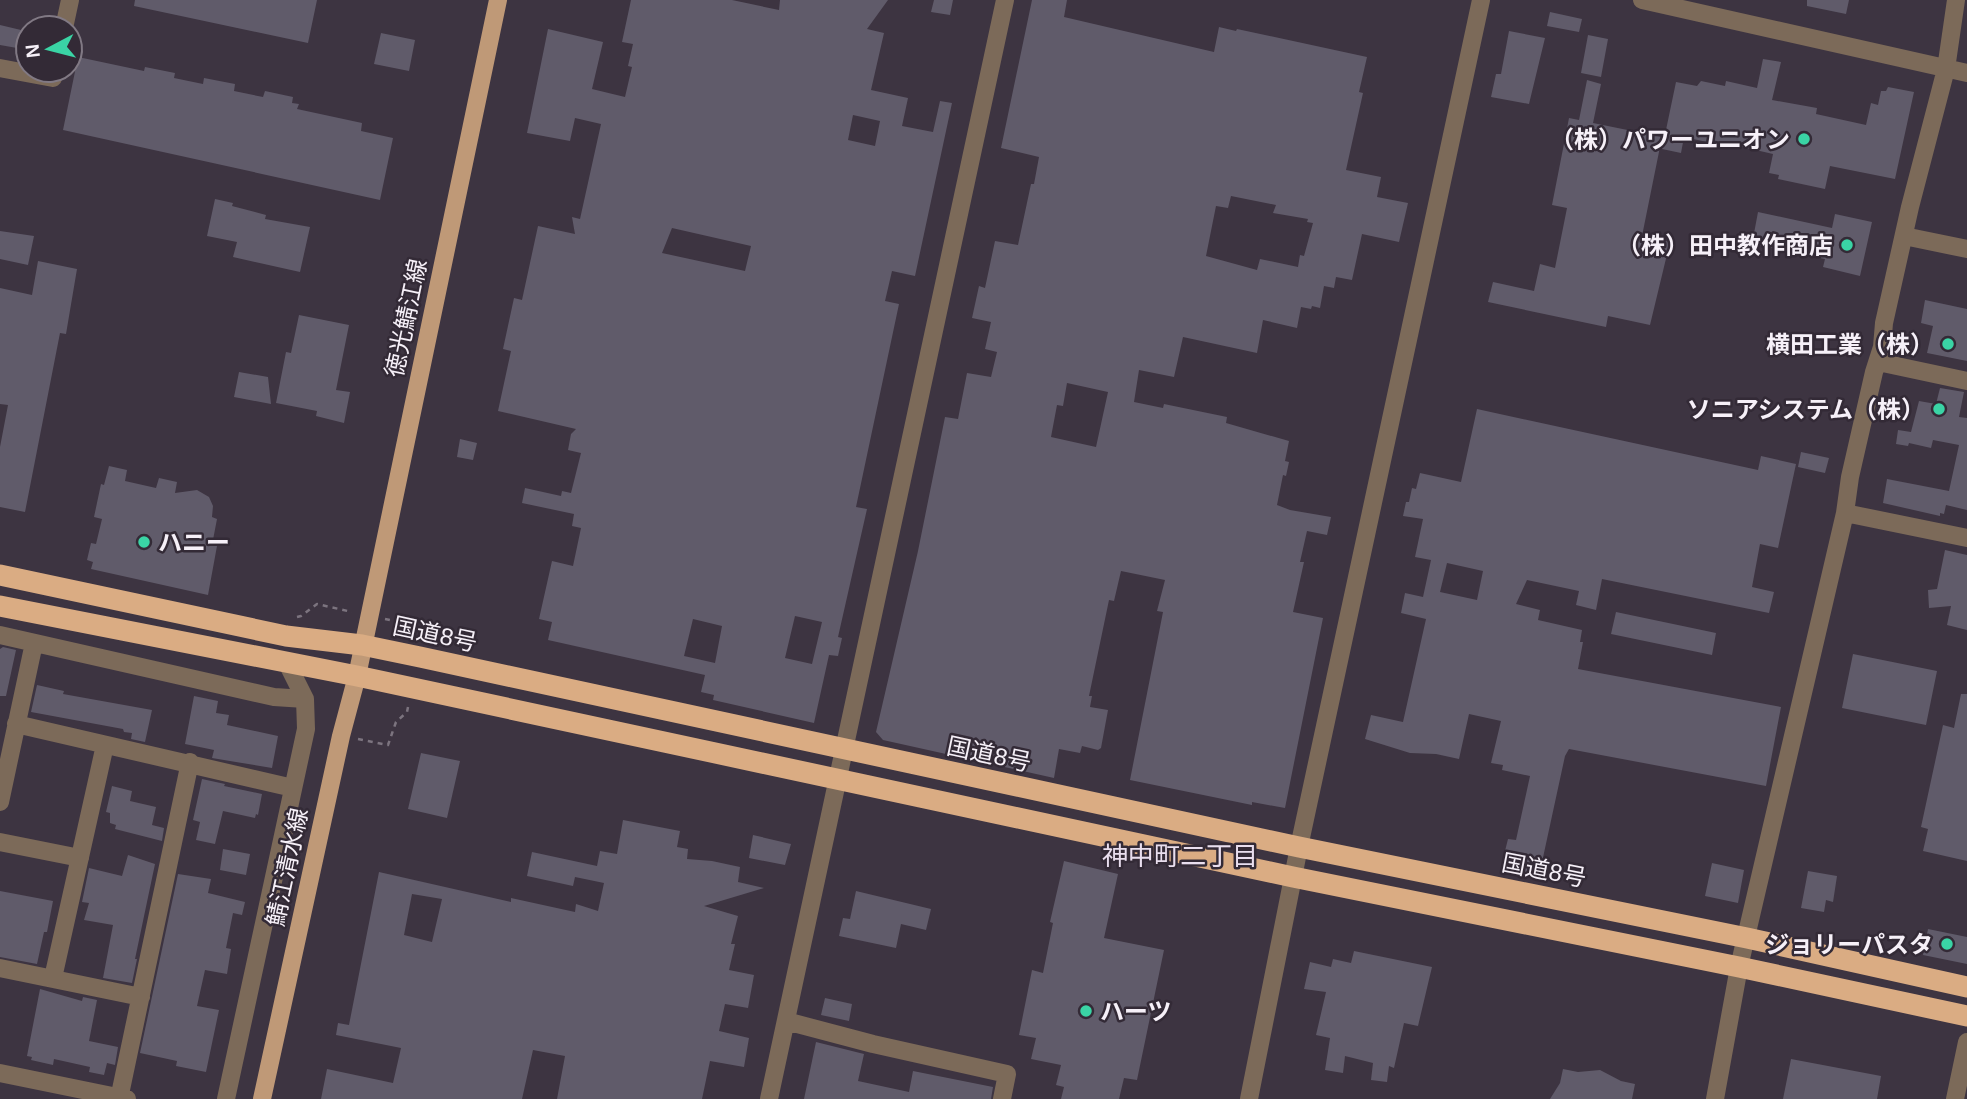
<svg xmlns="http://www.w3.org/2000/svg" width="1967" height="1099" font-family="Helvetica,'Noto Sans JP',sans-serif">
	<rect width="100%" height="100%" fill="#3d3441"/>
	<path fill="#605b6a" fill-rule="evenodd" d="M135 0H317L308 43 134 6Z
		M631 0H732L779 10 780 0H888L867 29 884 33 871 90 908 98 902 126 933 132 940 101 952 103 915 276 892 271 885 301 899 304 856 507 867 509 838 637 842 638 838 656 829 655 814 723 713 700 714 695 701 692 705 675 548 640 552 622 539 619 552 561 573 566 581 528 572 526 574 514 522 503 525 488 561 496 562 491 571 493 581 453 568 450 571 434 576 429 498 411 511 351 503 349 514 298 522 300 538 226 575 234 572 217 580 219 601 124 575 118 570 141 527 133 548 29 603 42 592 89 625 97 632 67 628 66 633 44 622 42ZM853 115 880 121 875 146 848 140ZM672 228 751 246 745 271 662 253ZM795 616 822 622 812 664 785 658ZM693 619 722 626 715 663 684 656Z
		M934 0H953L950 15 931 12Z
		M1032 0H1067L1064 17 1214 52 1219 27 1236 31 1237 29 1367 57 1359 92 1363 93 1346 170 1381 177 1377 197 1408 203 1399 242 1362 234 1352 280 1336 277 1334 288 1324 286 1320 308 1312 306 1311 309 1301 307 1297 328 1263 320 1257 353 1183 337 1174 377 1139 370 1134 402 1163 408 1164 404 1227 417 1226 423 1289 441 1285 461 1289 462 1286 476 1283 475 1277 505 1290 510 1331 517 1327 535 1307 531 1300 562H1304L1293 612 1323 618 1285 808 1252 802V805L1130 780 1163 612 1157 611 1165 580 1121 571 1114 601 1109 600 1089 696H1092L1090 707 1108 710 1101 748 1098 750 1082 746 1080 753 1059 749 1054 778 883 740 876 732 918 551 945 417 958 419 967 373 991 377 997 352 985 349 991 322 972 318 979 286 985 288 995 241 1018 245 1031 184H1034L1039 157 1001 148ZM1231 196 1276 205 1273 213 1308 219 1307 222 1313 223 1304 256 1300 255 1298 267 1260 259 1257 270 1206 256 1216 206 1228 208ZM1067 383 1108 392 1096 447 1051 437 1057 405 1063 406Z
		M1807 0H1849L1846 14 1807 6Z
		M1550 12 1582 19 1579 32 1547 26Z
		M0 25 21 30 17 48 0 45Z
		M1509 31 1545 38 1529 104 1491 97 1496 74H1501Z
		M381 33 415 40 409 71 374 64Z
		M1588 35 1608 39 1601 77 1581 73Z
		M78 57 144 71 145 67 175 73 174 78 203 84 204 78 235 84 234 91 263 97 265 91 293 97 292 103 299 104 297 109 362 123 361 131 393 138 380 200 63 130Z
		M1763 59 1781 62 1772 100 1817 108 1816 114 1866 125 1871 103 1878 105 1881 91H1886L1888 87 1914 92 1895 179 1830 166 1825 189 1778 179 1779 175 1769 173 1773 154 1708 139 1707 142 1684 137 1681 153 1662 149 1676 82 1697 86 1701 81 1725 86 1726 81 1757 88Z
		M1587 80 1601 84 1593 123 1662 137 1642 236 1670 242 1650 325 1608 316 1606 327 1488 302 1493 282 1534 291 1540 264 1555 268 1567 208 1552 205 1569 118 1579 120Z
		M215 199 233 203 232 206 266 215 265 219 310 227 300 272 233 257 237 242 207 236Z
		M1758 212 1832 228 1835 214 1872 222 1860 276 1823 267 1825 259 1752 244Z
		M0 231 34 236 28 265 0 259Z
		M38 261 77 269 66 334 60 333 25 512 0 507V447L8 405 0 404V288L32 295Z
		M1925 300 1967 309V361L1927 353 1933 326 1921 323Z
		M299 315 349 325 336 390 350 392 344 423 316 416 317 411 276 403 286 352 291 353Z
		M239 372 268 377 271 404 234 397Z
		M1940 388 1964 392 1959 417 1967 418V510L1946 505 1944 514 1940 513V516L1883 503 1887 479 1949 491 1959 445 1933 440 1931 448 1909 443 1908 446 1896 444 1898 430 1911 432 1919 401 1936 404Z
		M1477 409 1758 470 1761 456 1796 464 1778 548 1760 544 1752 587 1774 592 1769 613 1602 579 1596 610 1576 605 1579 591 1527 580 1516 604 1540 610 1538 620 1582 630 1580 642H1583L1578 669 1781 707 1766 786 1569 749 1565 756 1539 876 1515 869 1504 855 1508 839 1516 840 1530 776 1502 770 1503 765 1491 763 1501 721 1469 714 1459 759 1436 754 1410 753 1365 739 1371 715 1403 722 1426 619 1401 613 1405 593 1423 597 1431 560 1415 557 1423 519 1403 516 1406 502H1409L1412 488 1416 489 1420 473 1461 482ZM1447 563 1483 571 1477 600 1440 592Z
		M460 439 477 443 473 460 457 457Z
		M1801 452 1829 458 1825 473 1798 467Z
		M109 466 127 470 125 481 156 488 159 478 177 482 175 493 197 490 209 497 213 506 212 517 217 519 212 545 217 546 208 595 91 569 93 562 87 560 91 543 96 544 102 519 94 517 101 484 104 485Z
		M1945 550 1967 555V630L1947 625 1951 606 1929 608 1928 590 1937 589Z
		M1616 612 1716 633 1712 655 1611 634Z
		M3 647 16 650 6 696H0V649Z
		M1853 654 1937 671 1926 725 1842 708Z
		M37 685 64 691 63 694 152 710 145 742 131 739 132 733 124 732 123 729 31 712Z
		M1961 694H1967V861L1923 851 1928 829 1921 827 1943 725 1954 728Z
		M194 696 218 701 216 713 229 715 227 725 278 736 272 768 212 758 214 750 185 744Z
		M421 753 460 761 447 818 408 809Z
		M202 779 225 784 224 786 262 794 258 815 256 814 255 818 223 811 215 844 196 840 200 822 193 820Z
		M112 786 132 791 130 801 156 807 152 825 164 828 162 841 115 829 116 825 110 823V813L106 812Z
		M623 820 680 831 677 847 688 849 687 859 712 861 740 867 738 882 764 888 704 906 738 916 731 944H735L729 970 754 975 748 1008 725 1004 719 1031 749 1038 744 1067 710 1061 702 1099H557L565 1056 533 1050 522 1099H321L327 1069 393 1083 401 1048 336 1035 338 1023 349 1025 379 872 511 902V898L575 912 576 904 598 911 604 883 575 877 573 886 527 876 532 852 597 866 600 851 617 854ZM412 894 442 899 432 942 404 935Z
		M753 835 791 844 785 865 749 858Z
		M223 849 250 854 246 875 220 870Z
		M128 855 155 864 135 959H137L132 983 103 978 113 925 84 920 89 903 82 902 89 868 122 876Z
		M1064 861 1118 874 1104 938 1164 950 1137 1080 1124 1078 1119 1099H1061L1064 1087 1056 1085 1061 1065 1031 1059 1036 1038 1019 1035 1032 970 1043 973 1053 923 1050 922Z
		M1712 863 1744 870 1738 903 1705 896Z
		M1808 871 1837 876 1833 902 1826 900 1824 912 1801 908Z
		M178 874 211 879 208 893 245 902 242 915 233 913 226 948 231 949 227 974 205 970 197 1006 219 1010 206 1072 176 1066 177 1061 140 1053Z
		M0 891 53 901 47 932H44L37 964 0 957Z
		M856 891 931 909 926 930 901 924 896 948 839 936 843 918 850 919Z
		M1928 929 1967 937V964L1923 955Z
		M1354 951 1432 967 1418 1026 1404 1023 1394 1068 1389 1066 1387 1082 1371 1080 1373 1063 1345 1056 1343 1073 1325 1070 1330 1038 1316 1035 1326 992 1304 989 1310 962 1331 967 1333 959 1351 963Z
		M40 989 82 1001 83 997 97 1000 89 1041 118 1047 115 1065 107 1063 104 1075 89 1072 90 1067 54 1059 53 1065 31 1060 32 1057 27 1056Z
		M825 998 852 1004 849 1021 821 1015Z
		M816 1042 864 1054 858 1081 909 1092 913 1071 993 1087 991 1099H804Z
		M1791 1059 1881 1076 1877 1099H1783Z
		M1563 1069 1578 1072 1600 1070 1621 1081 1635 1084 1632 1099H1550L1560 1083Z"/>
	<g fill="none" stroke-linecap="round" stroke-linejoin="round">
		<path stroke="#7c747f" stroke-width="2.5" stroke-dasharray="5 5" stroke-linecap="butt" d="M297 617 301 616 317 604 352 612
			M385 619 412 625 414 636
			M358 739 388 745 396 722 407 712 408 707"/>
		<path stroke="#7c6a59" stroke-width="18" d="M1642 0 1967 73
			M64 28 70 0
			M0 68 53 78 55 70
			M1904 236 1967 249
			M1878 362 1967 381
			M1845 513 1967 538
			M0 635 274 697 305 699
			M16 724 293 788
			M0 802 34 643
			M0 842 80 858
			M0 968 141 997
			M53 978 105 745
			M786 1021 873 1044 1007 1074 1002 1099
			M0 1073 127 1099
			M119 1099 190 762
			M226 1099 306 729 305 699 287 663
			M769 1099 1005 0
			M1249 1099 1299 847 1481 0
			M1715 1099 1739 967 1845 513 1850 477 1874 372 1882 347 1884 323 1910 207 1946 69 1956 0
			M1955 1099 1967 1042"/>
		<path stroke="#bf9977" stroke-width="18" d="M262 1099 341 736 357 676 498 0"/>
		<path stroke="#daac83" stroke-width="21" d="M0 575 286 636 362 645 420 657 1299 847 1747 938 1967 987
			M0 606 357 676 1293 877 1739 967 1967 1016"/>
	</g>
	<g fill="#3ad4a5" stroke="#332a36" stroke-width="2.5">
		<circle cx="1804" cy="139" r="7"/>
		<circle cx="1847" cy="245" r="7"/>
		<circle cx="1948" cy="344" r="7"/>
		<circle cx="1939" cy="409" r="7"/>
		<circle cx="144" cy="542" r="7"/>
		<circle cx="1947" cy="944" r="7"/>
		<circle cx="1086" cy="1011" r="7"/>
	</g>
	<g text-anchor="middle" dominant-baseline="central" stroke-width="5" stroke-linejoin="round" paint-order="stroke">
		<g font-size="24" font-weight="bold" fill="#f6f0f8" stroke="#332a36" text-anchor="end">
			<text x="1790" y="139">（株）パワーユニオン</text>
			<text x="1833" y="245">（株）田中教作商店</text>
			<text x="1934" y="344">横田工業（株）</text>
			<text x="1925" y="409">ソニアシステム（株）</text>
			<text x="158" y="542" text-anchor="start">ハニー</text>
			<text x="1933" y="944">ジョリーパスタ</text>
			<text x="1100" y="1011" text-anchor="start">ハーツ</text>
		</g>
		<g font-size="24" fill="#f6f0f8" stroke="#332a36">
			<text transform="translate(406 318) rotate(-78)">徳光鯖江線</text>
			<text transform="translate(435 634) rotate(12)">国道8号</text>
			<text transform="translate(989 754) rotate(12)">国道8号</text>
			<text transform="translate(287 867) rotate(-78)">鯖江清水線</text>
			<text transform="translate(1544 870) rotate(11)">国道8号</text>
		</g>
		<g font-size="26" fill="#e9deee" stroke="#332a36">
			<text x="1180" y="856">神中町二丁目</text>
		</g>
	</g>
	<g transform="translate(49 49) rotate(263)"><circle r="33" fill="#332a36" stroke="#817984" stroke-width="2"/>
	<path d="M0-5L12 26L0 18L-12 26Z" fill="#3ad4a5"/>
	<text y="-10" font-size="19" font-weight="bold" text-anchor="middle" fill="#f6f0f8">N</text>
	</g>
</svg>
